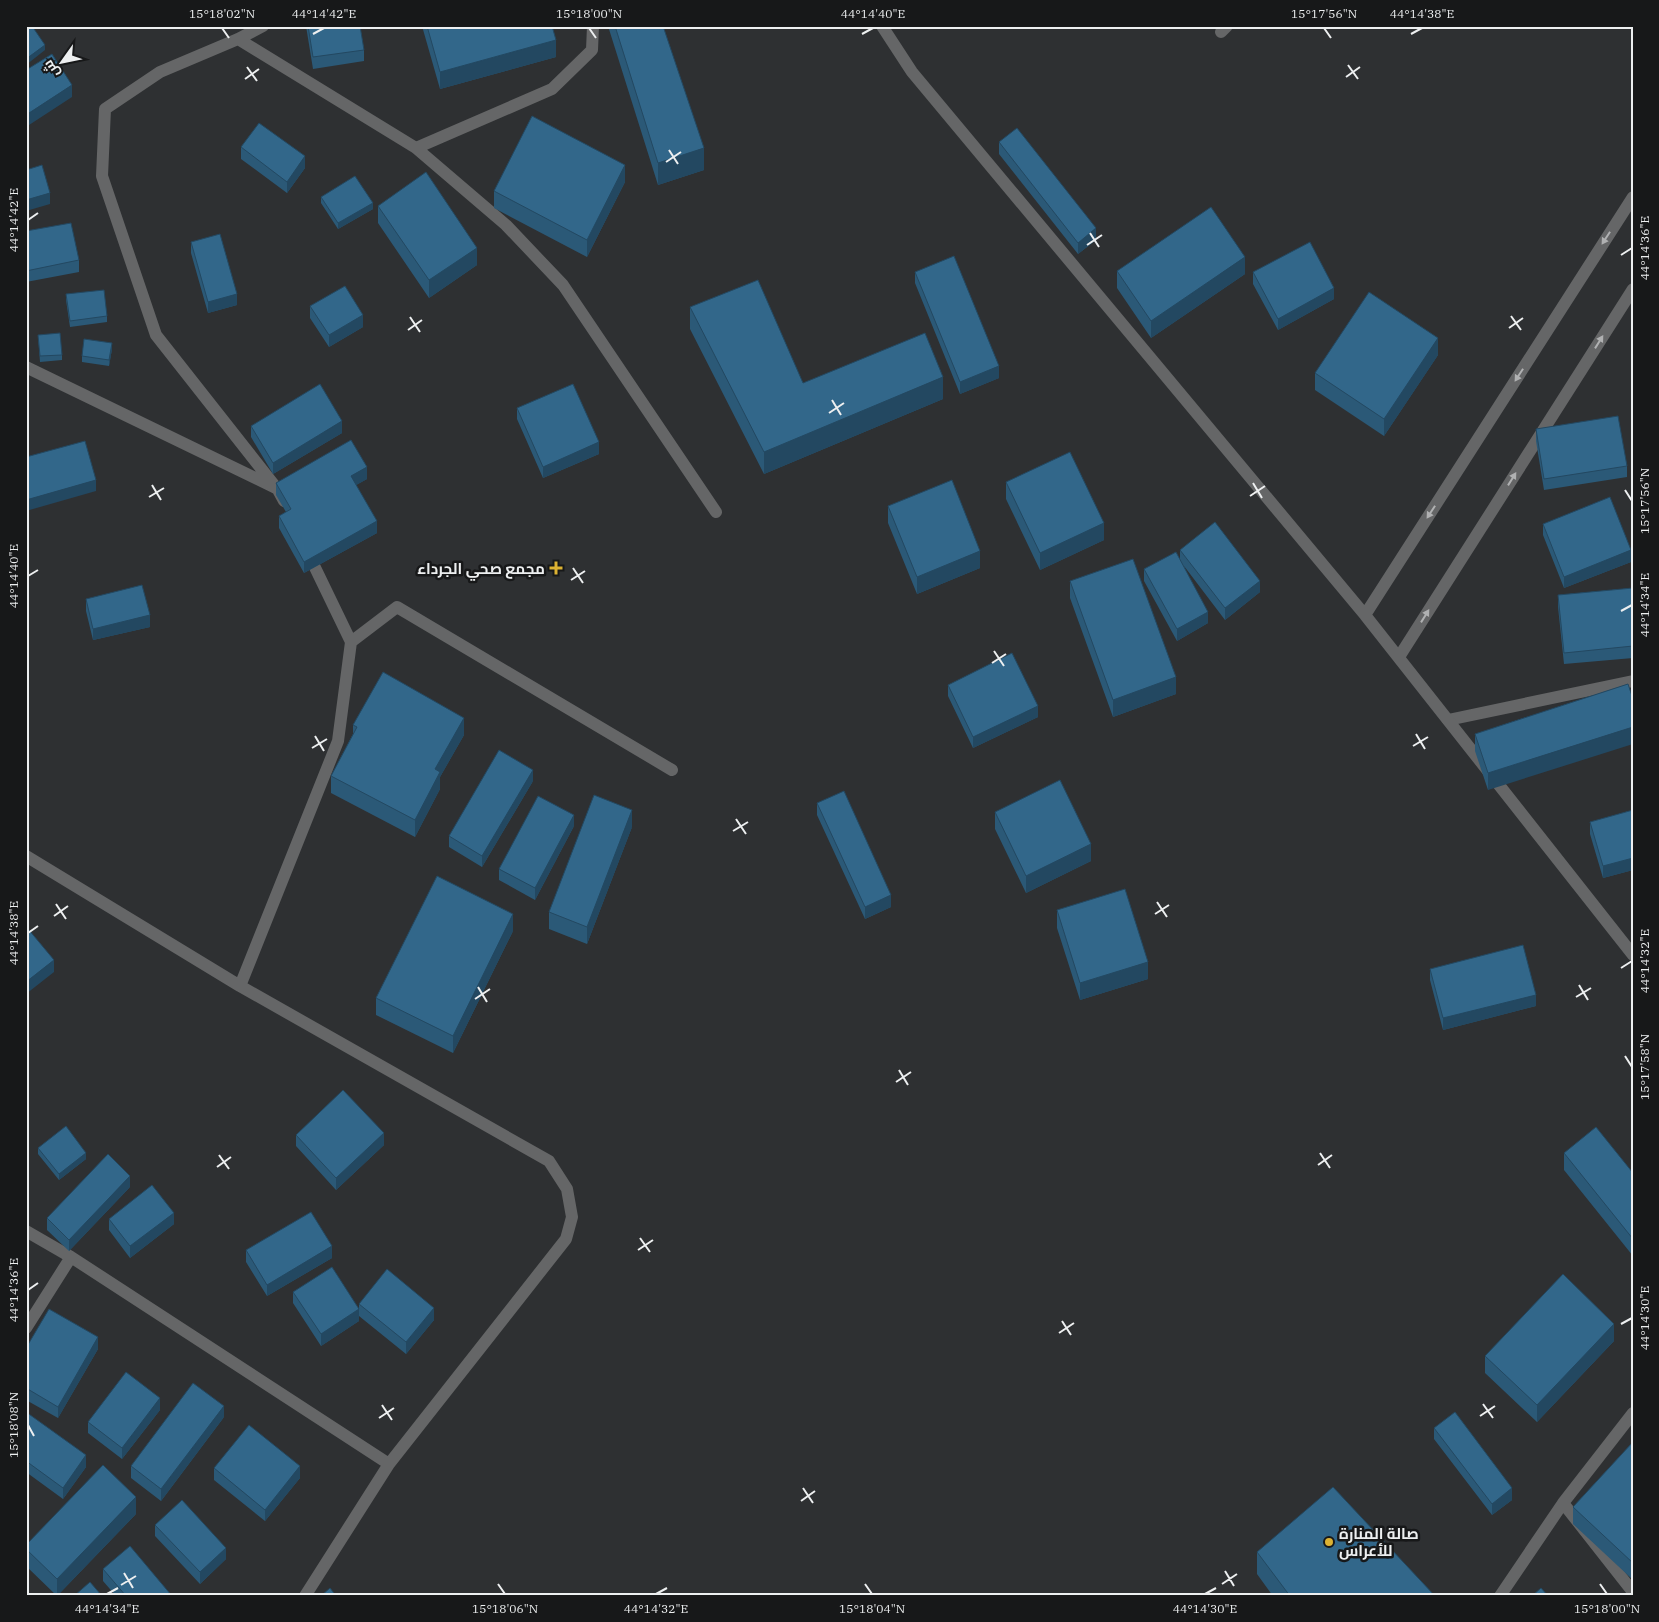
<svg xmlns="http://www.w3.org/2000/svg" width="1659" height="1622" font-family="'IBM Plex Serif',Cairo,serif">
	<rect width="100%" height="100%" fill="#2e3032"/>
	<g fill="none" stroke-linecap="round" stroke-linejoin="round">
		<path stroke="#656667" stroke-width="12" d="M263 26 238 39 160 72 105 109 102 176 156 335 278 490 284 501
			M1221 32 1227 26
			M238 39 416 148 506 225 563 285 716 512
			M416 148 552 89 592 50 593 26
			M26 367 276 488
			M351 642 397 607 672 770
			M1448 720 1633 681
			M26 856 240 986 549 1161 567 1189 572 1217 566 1239 389 1464 305 1596
			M240 986 338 741 351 642 308 553
			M26 1231 71 1257
			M26 1328 71 1257 389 1464
			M1563 1503 1633 1592
			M1500 1596 1563 1503 1633 1413"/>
		<path stroke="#656667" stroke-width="12" d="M882 26 912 72 1365 615 1633 955
			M1365 615 1633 197
			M1399 657 1633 289"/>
	</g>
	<path fill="#2b5977" d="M306 26H360L364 50V61L313 69Z
		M422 26H552L556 57 440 89Z
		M608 26H663L704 170 658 185Z
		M999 142 1096 240 1078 254 999 154Z
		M241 147 305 168 287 193 241 159Z
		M625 182 587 257 494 208V191Z
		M321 197 373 209 338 229 321 203Z
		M378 206 477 265 429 298 378 223Z
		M26 231 79 260V272L26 282Z
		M191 242 237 305 208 313 191 253Z
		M1117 271 1245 274 1151 338 1117 288Z
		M915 272 999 378 960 394 915 283Z
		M1253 272 1334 299 1278 330 1253 284Z
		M66 294 107 316V322L70 327 66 300Z
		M310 306 363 327 329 347 310 318Z
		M690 307 803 383 943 399 764 474 690 329Z
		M38 335 62 355V360L40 362Z
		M112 349 109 366 82 362V356Z
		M1438 355 1384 436 1315 390V373Z
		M517 408 599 454 543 478 517 419Z
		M251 426 342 433 273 474 251 437Z
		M1536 429 1627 466V477L1544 490 1536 441Z
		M367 479 356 485 377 533 304 573 279 528V516L286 512 276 495V483Z
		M1006 482 1104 540 1040 570 1006 499Z
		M888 506 980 568 917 594 888 523Z
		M1543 524 1631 562 1564 588 1543 535Z
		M1180 550 1260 592 1225 620 1184 566 1208 623 1177 641 1144 581V569L1180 559Z
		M1070 581 1176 694 1113 717 1070 598Z
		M1633 588V658L1564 664 1558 607V595Z
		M86 599 150 627 93 640 86 611Z
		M1628 684 1488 790 1475 751V734Z
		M948 685 1038 717 973 748 948 696Z
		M353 725 464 735 440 777V789L415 837 331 793V776L353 734Z
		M533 781 482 867 449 847V836Z
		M817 803 891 907 865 919 817 815Z
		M1633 810V870L1603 878 1590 834V822Z
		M995 812 1091 861 1026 893 995 829Z
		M574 826 535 900 499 880V869Z
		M632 827 587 944 549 929V912Z
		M1057 910 1148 979 1080 1000 1057 928Z
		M513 931 453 1053 376 1015V998Z
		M1430 969 1536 1006 1443 1030 1430 980Z
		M296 1135 384 1145 336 1190 296 1146Z
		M38 1148 86 1159 59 1180 38 1154Z
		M1564 1153 1633 1173V1256L1564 1170Z
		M130 1187 69 1251 47 1230V1218Z
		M109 1219 174 1224 130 1258 109 1230Z
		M246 1250 332 1258 267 1296 246 1262Z
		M293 1292 359 1309V1304L434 1320 406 1354 359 1316V1321L321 1346 293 1303Z
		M1614 1341 1537 1422 1485 1373V1356Z
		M26 1348 98 1349 58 1418 26 1400Z
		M160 1410 122 1459 88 1433V1422Z
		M26 1412 86 1467 63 1499 26 1472Z
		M224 1417 161 1501 131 1478V1466Z
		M1434 1428 1512 1500 1492 1515 1434 1439Z
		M1633 1442V1580L1573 1524V1507Z
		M214 1468 300 1478 265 1521 214 1480Z
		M136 1514 57 1596 26 1566V1545Z
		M155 1525 226 1559 200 1584 155 1536Z
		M1257 1552 1435 1596H1273L1257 1574Z
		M103 1569 172 1596H116L103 1581Z"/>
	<path fill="#234861" d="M556 40V57L440 89V72Z
		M45 45V50L26 65V59Z
		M72 85V97L26 127V115Z
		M704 148V170L658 185V163Z
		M305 156V168L287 193V182Z
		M625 165V182L587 257V240Z
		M50 193V204L26 211V200Z
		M373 203V209L338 229V223Z
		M1096 228V240L1078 254V243Z
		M477 248V265L429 298V280Z
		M1245 257V274L1151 338V321Z
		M1334 288V299L1278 330V319Z
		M237 294V305L208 313V302Z
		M363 315V327L329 347V335Z
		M1438 338V355L1384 436V419Z
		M112 343V349L109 366V360Z
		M999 366V378L960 394V382Z
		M943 377V399L764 474V452Z
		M342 421V433L273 474V463Z
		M599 442V454L543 478V467Z
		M367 467V479L351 488V476Z
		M96 480V491L26 511V500Z
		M377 521V533L304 573V562Z
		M1104 523V540L1040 570V553Z
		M1631 550V562L1564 588V577Z
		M980 551V568L917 594V577Z
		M1260 581V592L1225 620V608Z
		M1208 612V623L1177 641V629Z
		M150 615V627L93 640V629Z
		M1176 677V694L1113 717V700Z
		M1038 706V717L973 748V737Z
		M464 718V735L440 777V789L415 837V820L435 769Z
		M1633 727V744L1488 790V773Z
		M533 770V781L482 867V856Z
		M632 810V827L587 944V927Z
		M574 815V826L535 900V888Z
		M1091 844V861L1026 893V876Z
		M1633 858V870L1603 878V866Z
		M891 895V907L865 919V907Z
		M513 914V931L453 1053V1036Z
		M54 960V972L26 994V982Z
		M1148 962V979L1080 1000V983Z
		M1536 995V1006L1443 1030V1018Z
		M384 1133V1145L336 1190V1178Z
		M86 1153V1159L59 1180V1174Z
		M130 1176V1187L69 1251V1240Z
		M174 1213V1224L130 1258V1246Z
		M332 1246V1258L267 1296V1285Z
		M434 1308V1320L406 1354V1342Z
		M359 1309V1321L321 1346V1334Z
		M1614 1324V1341L1537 1422V1405Z
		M98 1337V1349L58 1418V1407Z
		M160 1398V1410L122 1459V1448Z
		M224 1406V1417L161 1501V1489Z
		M86 1455V1467L63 1499V1488Z
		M300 1466V1478L265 1521V1510Z
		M1512 1488V1500L1492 1515V1504Z
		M136 1497V1514L57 1596V1579Z
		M226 1548V1559L200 1584V1572Z"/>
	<path fill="#32678a" stroke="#234861" d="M26 26H32L45 45 26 59Z
		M308 26H360L364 50 313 57Z
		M427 26H552L556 40 440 72Z
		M615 26H663L704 148 658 163Z
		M52 54 72 85 26 115V70Z
		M532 116 625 165 587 240 494 191Z
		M259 123 305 156 287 182 241 147Z
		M1017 128 1096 228 1078 243 999 142Z
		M42 165 50 193 26 200V170Z
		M426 172 477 248 429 280 378 206Z
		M355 176 373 203 338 223 321 197Z
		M1211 207 1245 257 1151 321 1117 271Z
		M71 223 79 260 26 271V231Z
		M220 234 237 294 208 302 191 242Z
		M1310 242 1334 288 1278 319 1253 272Z
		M954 256 999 366 960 382 915 272Z
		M758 280 803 383 925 333 943 377 764 452 690 307Z
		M345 286 363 315 329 335 310 306Z
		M104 290 107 316 70 321 66 294Z
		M1369 292 1438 338 1384 419 1315 373Z
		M60 333 62 355 40 356 38 335Z
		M84 339 112 343 109 360 82 356Z
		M320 384 342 421 273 463 251 426Z
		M573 384 599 442 543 467 517 408Z
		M1618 416 1627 466 1544 479 1536 429Z
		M351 440 367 467 351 476 377 521 304 562 279 516 291 509 276 483Z
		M85 441 96 480 26 500V457Z
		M1070 452 1104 523 1040 553 1006 482Z
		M952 480 980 551 917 577 888 506Z
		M1610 497 1631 550 1564 577 1543 524Z
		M1215 522 1260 581 1225 608 1180 550Z
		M1176 552 1208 612 1177 629 1144 569Z
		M1133 559 1176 677 1113 700 1070 581Z
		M142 585 150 615 93 629 86 599Z
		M1633 588V646L1564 653 1558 595Z
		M1012 653 1038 706 973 737 948 685Z
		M383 672 464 718 435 769 440 772 415 820 331 776 357 727 353 725Z
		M1628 684 1633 699V727L1488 773 1475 734Z
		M499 750 533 770 482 856 449 836Z
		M1060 780 1091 844 1026 876 995 812Z
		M844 791 891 895 865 907 817 803Z
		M594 795 632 810 587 927 549 912Z
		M538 796 574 815 535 888 499 869Z
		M1633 810V858L1603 866 1590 822Z
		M437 876 513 914 453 1036 376 998Z
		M1125 889 1148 962 1080 983 1057 910Z
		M29 930 54 960 26 982V932Z
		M1523 945 1536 995 1443 1018 1430 969Z
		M343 1090 384 1133 336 1178 296 1135Z
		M66 1126 86 1153 59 1174 38 1148Z
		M1596 1127 1633 1173V1239L1564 1153Z
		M108 1154 130 1176 69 1240 47 1218Z
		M152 1185 174 1213 130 1246 109 1219Z
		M311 1212 332 1246 267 1285 246 1250Z
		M332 1267 359 1309 321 1334 293 1292Z
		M387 1269 434 1308 406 1342 359 1304Z
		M1563 1274 1614 1324 1537 1405 1485 1356Z
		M49 1309 98 1337 58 1407 26 1388V1348Z
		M126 1372 160 1398 122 1448 88 1422Z
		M193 1383 224 1406 161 1489 131 1466Z
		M26 1412 86 1455 63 1488 26 1461Z
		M1455 1412 1512 1488 1492 1504 1434 1428Z
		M249 1425 300 1466 265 1510 214 1468Z
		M1633 1442V1563L1573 1507Z
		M103 1465 136 1497 57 1579 26 1549V1545Z
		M1333 1487 1435 1596H1290L1257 1552Z
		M182 1500 226 1548 200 1572 155 1525Z
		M130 1546 172 1596H126L103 1569Z
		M90 1582 102 1596H74Z
		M330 1588 336 1596H321Z
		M1541 1588 1548 1596H1532Z"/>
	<defs><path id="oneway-solid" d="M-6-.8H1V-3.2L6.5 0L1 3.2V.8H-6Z" transform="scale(1.25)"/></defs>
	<g fill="#b0b1b2">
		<use href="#oneway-solid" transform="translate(1606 238) rotate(123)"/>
		<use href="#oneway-solid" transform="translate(1599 342) rotate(-58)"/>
		<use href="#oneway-solid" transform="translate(1519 375) rotate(123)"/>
		<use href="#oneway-solid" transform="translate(1512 479) rotate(-58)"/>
		<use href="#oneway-solid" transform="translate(1431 512) rotate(123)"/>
		<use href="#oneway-solid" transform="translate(1425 616) rotate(-58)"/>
	</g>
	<path fill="none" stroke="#edeff0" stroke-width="2" d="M222 28 229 38M589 28 596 38M1324 28 1331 38M313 34 324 28M862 34 873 28M1411 34 1422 28M1348 65 1358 79M247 67 257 81M1346 77 1360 67M245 79 259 69M669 150 678 164M666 162 681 152M28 220 38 213M1090 233 1099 247M1087 245 1102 235M1621 255 1632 248M1511 316 1521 330M410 317 420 332M1509 328 1523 318M408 330 422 320M832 400 841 415M829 413 844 403M1253 483 1262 498M152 485 161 500M1625 490 1632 501M1250 496 1265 486M149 497 164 488M573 568 583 583M28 576 38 570M571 580 585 571M1621 611 1632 605M994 651 1004 666M992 663 1006 654M1416 734 1425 749M315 736 324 751M1413 746 1428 737M312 748 327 739M736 819 746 834M733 831 748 822M1157 902 1167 917M56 904 66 919M1155 914 1169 905M54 916 68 906M28 933 38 926M1621 968 1632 961M1579 985 1588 1000M478 987 487 1002M1576 997 1591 988M475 999 490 989M1625 1056 1632 1067M899 1070 908 1085M896 1082 911 1072M1320 1153 1330 1168M219 1155 229 1169M1318 1165 1332 1155M217 1167 231 1157M640 1238 650 1252M638 1250 653 1240M28 1290 38 1283M1062 1321 1071 1335M1621 1324 1632 1318M1059 1333 1074 1323M1483 1404 1493 1418M382 1405 392 1420M1480 1416 1495 1406M379 1418 394 1408M28 1425 34 1436M803 1488 813 1503M801 1501 815 1491M1225 1571 1234 1586M124 1573 133 1588M498 1584 505 1594M865 1584 872 1594M1222 1584 1237 1574M1600 1584 1607 1594M121 1585 136 1576M107 1594 118 1588M656 1594 667 1588M1205 1594 1216 1588"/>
	<g fill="#dcb233" stroke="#171819" stroke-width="2">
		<path d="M553.5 560.5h5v5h5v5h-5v5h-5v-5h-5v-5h5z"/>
		<circle cx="1329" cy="1542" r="5"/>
	</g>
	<g text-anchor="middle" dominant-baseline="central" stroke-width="5" stroke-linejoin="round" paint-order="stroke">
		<g font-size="15" font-weight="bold" fill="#edeff0" stroke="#171819" text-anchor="end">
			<text x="545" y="568">مجمع صحي الجرداء</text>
			<text x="1339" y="1533" text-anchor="start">صالة المنارة<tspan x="1339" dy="17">للأعراس</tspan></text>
		</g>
	</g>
	<rect width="1659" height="1622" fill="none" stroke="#171819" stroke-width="55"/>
	<g transform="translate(62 62) rotate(237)" stroke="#171819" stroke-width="4" paint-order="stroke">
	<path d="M0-4L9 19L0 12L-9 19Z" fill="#edeff0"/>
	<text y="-8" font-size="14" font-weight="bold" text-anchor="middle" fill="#edeff0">ش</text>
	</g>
	<rect x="28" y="28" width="1604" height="1566" fill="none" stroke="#edeff0" stroke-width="2"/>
	<g font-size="12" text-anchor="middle" fill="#edeff0">
		<text x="222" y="18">15°18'02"N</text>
		<text x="324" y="18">44°14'42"E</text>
		<text x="589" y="18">15°18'00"N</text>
		<text x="873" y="18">44°14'40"E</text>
		<text x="1324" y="18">15°17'56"N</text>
		<text x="1422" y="18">44°14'38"E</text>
		<text transform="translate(14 220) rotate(-90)" y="4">44°14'42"E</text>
		<text transform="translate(1645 248) rotate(-90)" y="4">44°14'36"E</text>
		<text transform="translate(1645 501) rotate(-90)" y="4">15°17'56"N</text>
		<text transform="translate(14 576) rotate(-90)" y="4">44°14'40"E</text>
		<text transform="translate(1645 605) rotate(-90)" y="4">44°14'34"E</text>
		<text transform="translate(14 933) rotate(-90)" y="4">44°14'38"E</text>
		<text transform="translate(1645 961) rotate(-90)" y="4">44°14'32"E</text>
		<text transform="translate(1645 1067) rotate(-90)" y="4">15°17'58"N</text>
		<text transform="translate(14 1290) rotate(-90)" y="4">44°14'36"E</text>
		<text transform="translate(1645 1318) rotate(-90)" y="4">44°14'30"E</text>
		<text transform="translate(14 1425) rotate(-90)" y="4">15°18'08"N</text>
		<text x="107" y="1613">44°14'34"E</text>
		<text x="505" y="1613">15°18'06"N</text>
		<text x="656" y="1613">44°14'32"E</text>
		<text x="872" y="1613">15°18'04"N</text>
		<text x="1205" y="1613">44°14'30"E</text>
		<text x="1607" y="1613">15°18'00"N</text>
	</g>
</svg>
